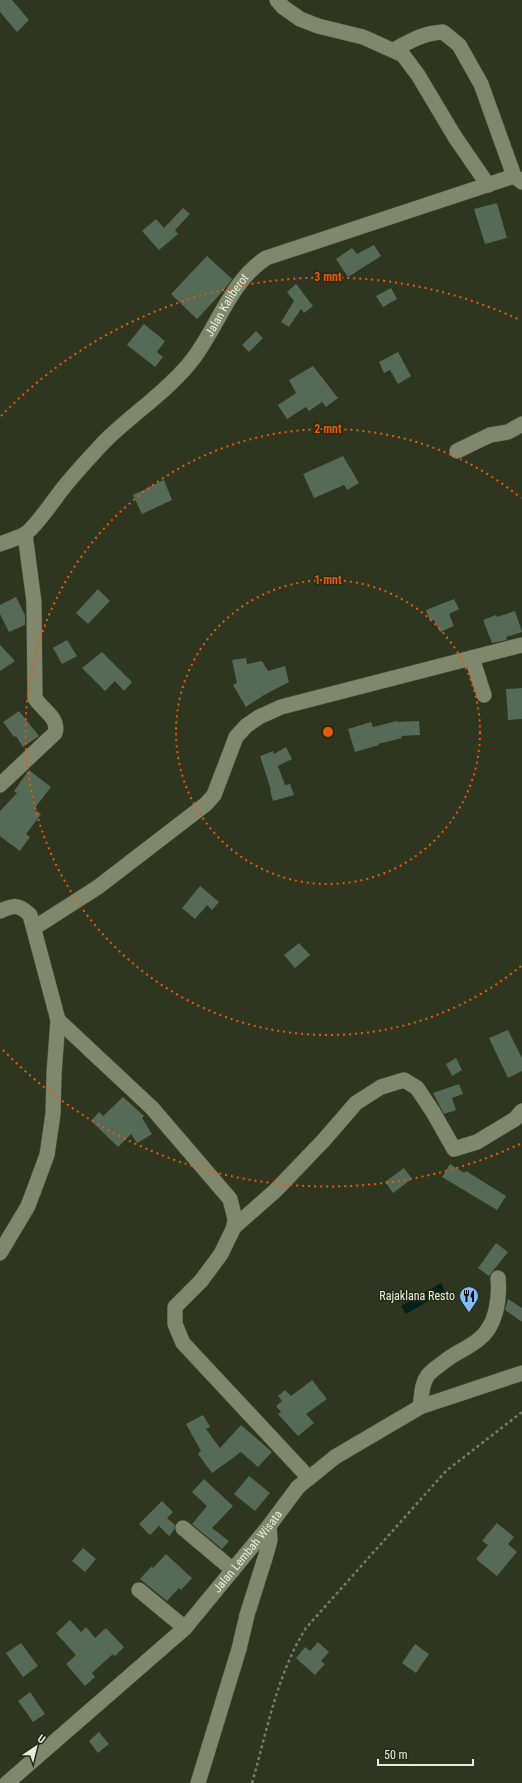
<svg xmlns="http://www.w3.org/2000/svg" width="522" height="1783" font-family="'Roboto Condensed',sans-serif">
	<rect width="100%" height="100%" fill="#2f361f"/>
	<path fill="#042019" d="M441 1283 445 1291 406 1314 401 1306Z"/>
	<path fill="#556a57" d="M0 0H12L29 20 17 32 0 12Z
		M497 203 507 238 485 244 474 209Z
		M183 208 190 214 175 230 178 234 159 250 142 231 156 219 164 228Z
		M374 245 381 256 348 277 336 259 352 248 357 254Z
		M207 256 232 279 223 291 197 319 171 294Z
		M296 284 313 306 304 313 301 309 289 327 281 322 294 301 287 292Z
		M391 288 397 299 383 307 376 296Z
		M144 324 165 341 157 352 163 357 155 367 127 345Z
		M256 331 263 338 249 352 242 345Z
		M398 352 411 376 398 384 390 370 384 373 379 362Z
		M313 366 338 398 326 407 322 402 309 411 306 407 287 419 278 405 296 393 289 380Z
		M343 456 359 483 347 490 344 485 314 498 303 474Z
		M164 480 172 500 142 514 133 495Z
		M98 589 110 601 88 624 76 613Z
		M16 597 25 615V625L9 632 0 614V605Z
		M454 599 459 609 449 614 454 626 440 632 434 620 430 621 426 610Z
		M515 611 522 632 506 637 507 640 492 643 483 620 496 615 497 617Z
		M67 640 77 656 62 664 53 648Z
		M0 645 15 661 0 671Z
		M102 652 132 682 124 691 115 681 105 691 82 668Z
		M246 658 247 664 262 661 268 671 285 666 289 682 264 695 246 707 233 685 237 683 232 660Z
		M522 688V719L508 720 506 689Z
		M19 711 39 736 23 747 16 736 14 737 3 722Z
		M397 721 398 722 419 721 420 735 401 736 402 738 378 744 379 745 355 752 348 729 371 722 373 727Z
		M286 747 292 759 278 766 285 785 290 784 294 795 273 801 270 790H271L260 756 273 751 274 754Z
		M29 770 51 787 34 809 41 814 26 834 30 837 20 851 0 836V811L17 793 14 791Z
		M200 886 219 902 212 910 207 905 195 919 182 908Z
		M299 943 310 955 295 968 284 955Z
		M508 1030 522 1058V1071L508 1078 489 1038Z
		M456 1058 462 1070 452 1076 446 1064Z
		M459 1084 463 1094 452 1098 456 1110 444 1114 433 1093Z
		M123 1097 144 1116 142 1118 152 1134 137 1143 131 1134 118 1147 91 1121 99 1112 103 1116Z
		M450 1164 464 1173 466 1171 506 1196 497 1210 442 1177Z
		M404 1168 412 1179 393 1193 385 1182Z
		M496 1243 508 1252 489 1276 478 1268Z
		M508 1299 522 1308V1322L505 1310Z
		M312 1380 327 1399 306 1414 314 1423 298 1436 278 1414 281 1412 276 1406 282 1401 278 1396 285 1390 291 1396Z
		M203 1415 210 1427 206 1429 220 1448 241 1425 272 1452 258 1467 241 1452 212 1473 198 1454 201 1451 186 1424Z
		M249 1476 270 1493 255 1511 234 1494Z
		M204 1479 233 1506 212 1528 229 1541 222 1549 192 1524 207 1506 192 1492Z
		M162 1501 173 1512 167 1518 175 1525 174 1530 169 1536 159 1526 150 1535 139 1524Z
		M497 1523 514 1537 508 1544 517 1552 497 1576 476 1559 488 1545 482 1541Z
		M83 1548 96 1559 85 1572 72 1561Z
		M166 1554 192 1578 181 1590 179 1588 167 1601 140 1579 152 1566 153 1568Z
		M70 1620 81 1632 86 1627 95 1638 106 1628 124 1647 115 1656 113 1654 92 1673 95 1677 85 1686 66 1664 76 1655 56 1633Z
		M318 1642 329 1652 321 1661 325 1664 315 1675 296 1658 305 1647 310 1651Z
		M21 1643 38 1666 23 1677 6 1653Z
		M415 1644 429 1654 416 1673 402 1663Z
		M30 1692 45 1714 33 1722 18 1701Z
		M99 1732 109 1744 98 1753 89 1741Z"/>
	<g fill="none" stroke-linecap="round" stroke-linejoin="round">
		<g stroke="#4e533f" stroke-width="16">
			<g id="minor">
				<path d="M277 0 283 7 300 19 318 26 363 37 403 55 418 75 455 137 488 185"/>
				<path d="M394 50C410 41 423 33 443 32L459 45 481 84 514 176"/>
				<path d="M457 451 490 435 508 432 522 424"/>
				<path id="s1" d="M0 544C8 541 18 538 25 534 36 527 55 498 64 487 76 472 90 457 104 442 131 415 164 394 189 364 217 331 228 283 266 258L514 176 522 182"/>
				<path d="M472 658 484 695"/>
				<path d="M0 785 55 733C60 718 42 710 35 698L34 602 25 534"/>
				<path d="M0 911C14 905 19 904 30 915L58 1020 54 1074 53 1114 47 1155 28 1206 0 1253"/>
				<path d="M34 928 98 887 206 804 214 795 236 737 246 726 259 717 281 707 522 645"/>
				<path d="M58 1020 152 1108 230 1199 235 1219 234 1227 221 1254 201 1281 175 1307V1324L183 1343 309 1478"/>
				<path d="M234 1227 275 1191 323 1141 356 1103 381 1087 404 1080 417 1088 433 1112 454 1149 477 1142 515 1119 522 1111"/>
				<path d="M420 1407C422 1396 421 1384 428 1375 432 1370 440 1365 445 1361 455 1353 468 1348 478 1340 496 1327 500 1299 498 1278"/>
				<path d="M183 1528 233 1570"/>
				<path d="M139 1590 185 1628"/>
				<path id="s2" d="M7 1783 185 1628 269 1526 298 1487 335 1457 420 1407 522 1373"/>
				<path d="M198 1783 239 1649 247 1615 266 1555 270 1540 269 1526"/>
			</g>
		</g>
		<path stroke="#767c68" stroke-width="2.5" stroke-dasharray="3 3" stroke-linecap="butt" d="M252 1783C267 1731 277 1674 306 1628L446 1471 522 1412"/>
		<use href="#minor" stroke="#7f876c" stroke-width="15"/>
	</g>
	<g fill="none" stroke="#e8590c" stroke-width="2" stroke-dasharray="2 4">
		<circle cx="328" cy="732" r="152"/>
		<path d="M521 966A303 303 0 1 1 521 498"/>
		<path d="M520 1144A455 455 0 0 1 1 1048M1 416A455 455 0 0 1 520 320"/>
	</g>
	<defs>
		<g id="restaurant-pin" transform="scale(1)"><path d="M0 17L-7.5 6A9.5 9.5 0 1 1 7.5 6Z" fill="#83bcfb" stroke="#262c15"/><path d="M-5-6h1v4h1v-4h1v4h1v-4h1v5L-1.5 .5V6h-2V.5L-5-1ZM5-6V6H3V1.5H1.5Q1.5-4 5-6Z" fill="#111"/></g>
	</defs>
	<g fill-rule="evenodd">
		<use href="#restaurant-pin" x="469" y="1296"/>
	</g>
	<g text-anchor="middle" dominant-baseline="central" stroke-width="3" stroke-linejoin="round" paint-order="stroke">
		<g font-size="12" fill="#e7ecdd" stroke="#262c15">
			<text stroke="none"><textPath href="#s1" startOffset="334">Jalan Kaliberot</textPath></text>
			<text stroke="none"><textPath href="#s2" startOffset="335">Jalan Lembah Wisata</textPath></text>
		</g>
		<g font-size="12" fill="#e7ecdd" stroke="#262c15" text-anchor="end">
			<text x="455" y="1296">Rajaklana Resto</text>
		</g>
	</g>
	<circle cx="328" cy="732" r="6" fill="#e8590c" stroke="#262c15" stroke-width="2"/>
	<g font-size="12" text-anchor="middle" font-weight="bold" fill="#e8590c" stroke="#262c15" stroke-width="3" stroke-linejoin="round" paint-order="stroke">
		<text x="328" y="281">3 mnt</text>
		<text x="328" y="433">2 mnt</text>
		<text x="328" y="584">1 mnt</text>
	</g>
	<g transform="translate(36 1747) rotate(35)" stroke="#262c15" stroke-width="3" paint-order="stroke">
	<path d="M0-3L7 15L0 10L-7 15Z" fill="#e7ecdd"/>
	<text y="-6" font-size="11" font-weight="bold" text-anchor="middle" fill="#e7ecdd">U</text>
	</g>
	<path d="M378 1759v6h95v-6" fill="none" stroke="#e7ecdd" stroke-width="2"/>
	<text x="384" y="1759" font-size="12" fill="#e7ecdd" stroke="#262c15" stroke-width="3" paint-order="stroke">50 m</text>
</svg>
